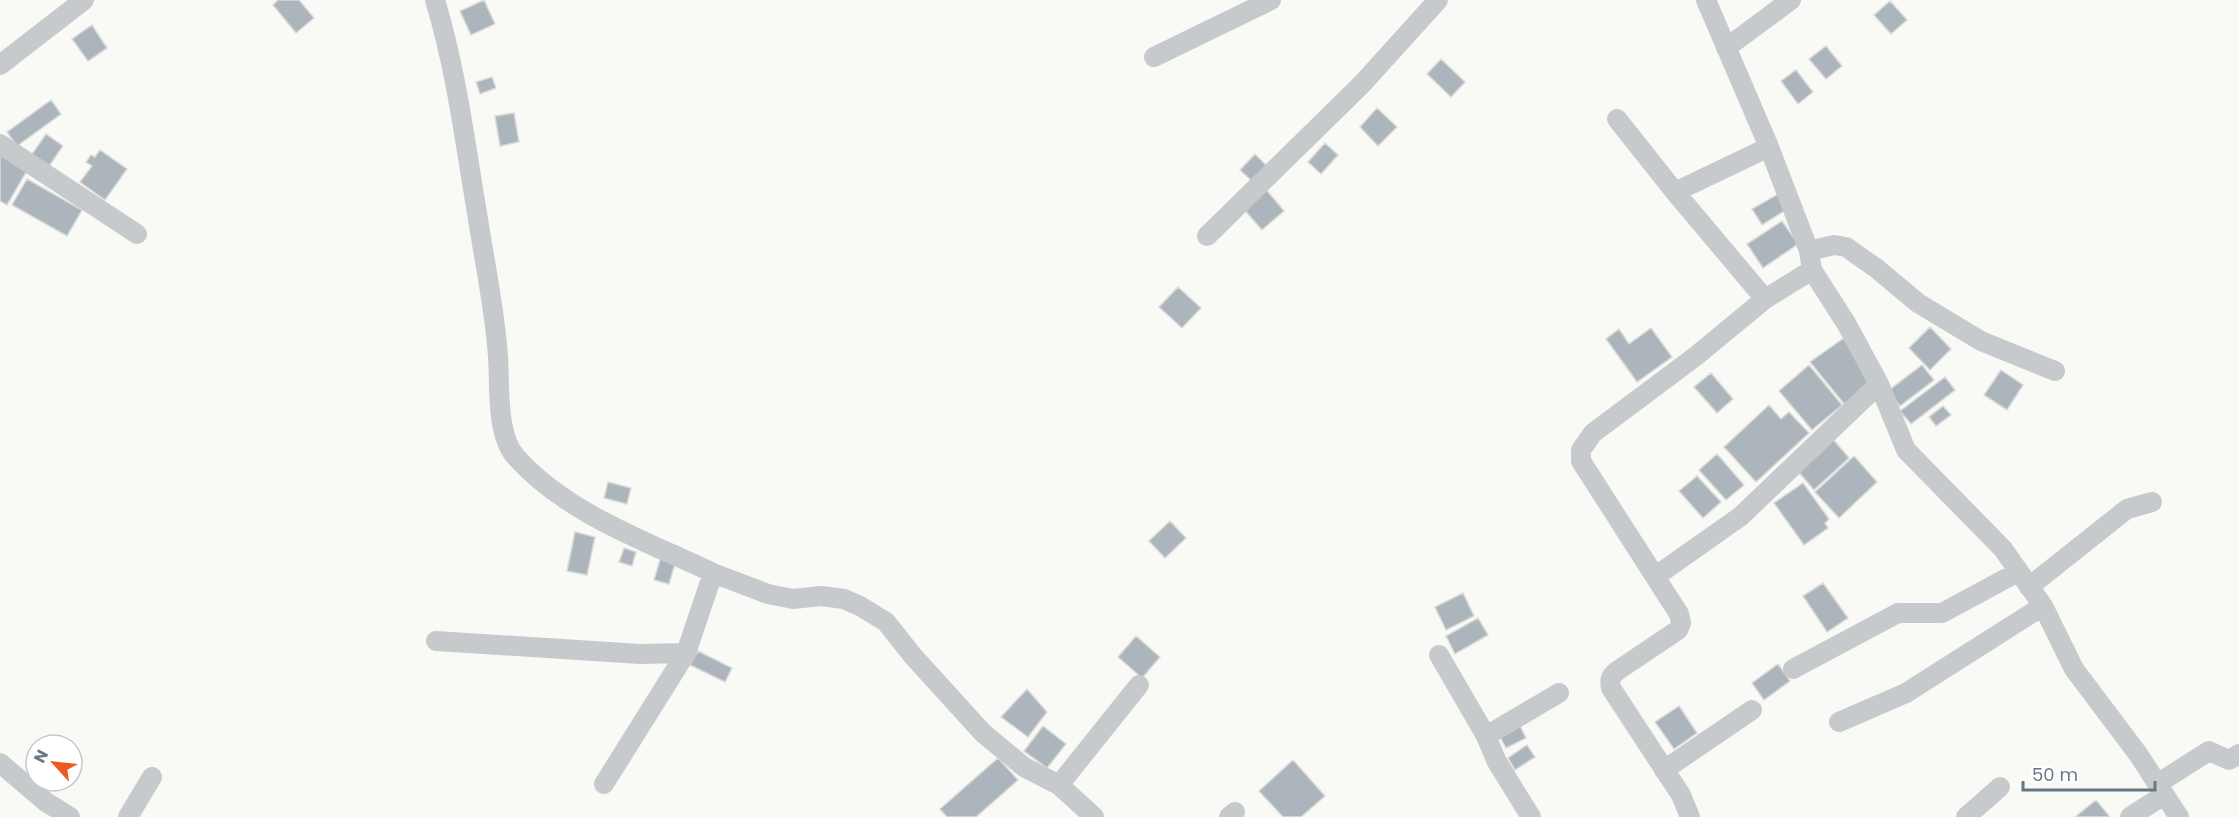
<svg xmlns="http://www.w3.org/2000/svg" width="2239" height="817" font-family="Poppins,sans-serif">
	<rect width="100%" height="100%" fill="#f9f9f6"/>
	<path fill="#acb5bb" stroke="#dadad8" stroke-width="1.5" d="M278 0H299L314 18 296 33 273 5Z
		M484 0 495 24 471 35 460 11Z
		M1890 1 1907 20 1891 34 1874 15Z
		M92 25 107 48 88 61 72 39Z
		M1826 46 1842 66 1826 79 1809 59Z
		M1441 59 1465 82 1451 97 1427 74Z
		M1796 70 1813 92 1798 104 1781 81Z
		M492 77 496 88 480 94 476 82Z
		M51 100 61 114 17 146 7 132Z
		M1377 108 1397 127 1378 146 1360 127Z
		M514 113 519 142 500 146 495 116Z
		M46 134 63 146 49 166 32 154Z
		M1325 143 1338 155 1321 174 1308 162Z
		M100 150 127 169 105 200 80 182 92 166 86 162 91 155 95 157Z
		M0 153 28 169 7 205 0 201Z
		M1255 154 1267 166 1252 181 1240 170Z
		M27 179 82 210 67 236 12 205Z
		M1264 187 1284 211 1262 230 1242 207Z
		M1780 193 1789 208 1762 225 1752 209Z
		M1782 221 1798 244 1763 268 1747 244Z
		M1178 287 1201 308 1182 328 1159 307Z
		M1930 327 1951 349 1930 370 1909 348Z
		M1651 328 1672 357 1637 382 1606 339 1619 329 1629 344Z
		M1844 338 1873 382 1845 405 1810 362Z
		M1809 365 1842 405 1812 430 1779 391Z
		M1922 365 1934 380 1900 406 1888 391Z
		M2001 370 2023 385 2007 410 1984 395Z
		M1711 373 1733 399 1717 413 1694 387Z
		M1945 377 1955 390 1911 424 1900 411Z
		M1769 405 1781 419 1789 412 1809 433 1756 482 1724 447Z
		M1943 406 1951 415 1936 426 1929 417Z
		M1832 438 1849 458 1814 490 1797 470Z
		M1717 454 1744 485 1726 500 1699 470Z
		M1854 456 1877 482 1839 518 1815 492Z
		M1697 476 1721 502 1703 518 1679 491Z
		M608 482 631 488 627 504 604 498Z
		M1803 483 1829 519 1825 523 1828 528 1804 545 1774 503Z
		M1170 521 1186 538 1165 558 1149 541Z
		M575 532 595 537 587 575 567 571Z
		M624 548 636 552 632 566 619 562Z
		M662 553 677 557 669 584 654 580Z
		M1823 583 1848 618 1827 632 1803 596Z
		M1463 593 1474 616 1446 630 1435 607Z
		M1478 618 1488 635 1455 654 1446 636Z
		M1136 636 1160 657 1142 678 1118 657Z
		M698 651 732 668 725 682 690 665Z
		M1778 664 1790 681 1764 700 1752 683Z
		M1027 689 1047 712 1028 737 1001 717Z
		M1679 706 1697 733 1674 749 1655 722Z
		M1518 722 1526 738 1506 748 1498 733Z
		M1043 726 1066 744 1047 768 1024 751Z
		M1527 745 1535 757 1515 770 1508 758Z
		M998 758 1018 780 976 817H947L940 809Z
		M1293 760 1325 796 1301 817H1283L1259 791Z
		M2096 800 2110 817H2075Z"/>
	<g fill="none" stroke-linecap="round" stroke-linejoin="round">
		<path stroke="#c6cacd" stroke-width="20" d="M435 0C456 69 465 142 477 213 484 260 495 309 498 357 500 386 496 435 516 457 567 514 646 541 713 573
			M1706 0 1769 147 1809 251 1812 270 1846 323 1879 384 1906 450 2003 549 2043 606 2074 669 2138 754 2179 817
			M1726 48 1791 0
			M1154 57 1271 0
			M0 65 84 0
			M1617 119 1675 192 1765 299
			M0 144 137 234
			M1675 192 1769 147
			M1207 236 1362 84 1438 0
			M1809 251 1834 245 1846 247 1876 268 1918 303 1981 341 2055 371
			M1656 576 1741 516 1879 384
			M2029 587 2127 509 2152 502
			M436 641 640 654 686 653 713 573 768 594 793 599 821 596 844 599 860 606 886 622 913 656 983 733 1024 767 1059 785 1094 817
			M1439 655 1486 736 1497 762 1531 817
			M1793 669 1898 613H1942L2018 572
			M1839 722 1906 693 2043 606
			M1486 736 1559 693
			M0 763 46 802 70 817
			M1664 770 1752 710
			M604 784 686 653
			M2157 784 2209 751 2229 760 2239 754
			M1059 785 1139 685
			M128 817 152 777
			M1229 817 1235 812
			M1690 817 1681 795 1611 688C1609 679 1611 676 1617 671L1678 630 1681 623 1679 614 1581 461V450L1593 433 1696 356 1765 299 1812 270
			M1966 817 2000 787
			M2130 817 2164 795"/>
	</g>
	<g transform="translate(54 763) rotate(297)"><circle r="28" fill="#ffffff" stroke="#c2c9cf" stroke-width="1.5"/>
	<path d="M0-4.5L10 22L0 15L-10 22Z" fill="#ec5b22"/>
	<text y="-9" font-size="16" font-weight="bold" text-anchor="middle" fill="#667888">N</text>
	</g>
	<path d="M2023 781v9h132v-9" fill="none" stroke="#667888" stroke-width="3"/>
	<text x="2032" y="781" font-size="18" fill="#667888" stroke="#ffffff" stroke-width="4.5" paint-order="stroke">50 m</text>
</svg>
